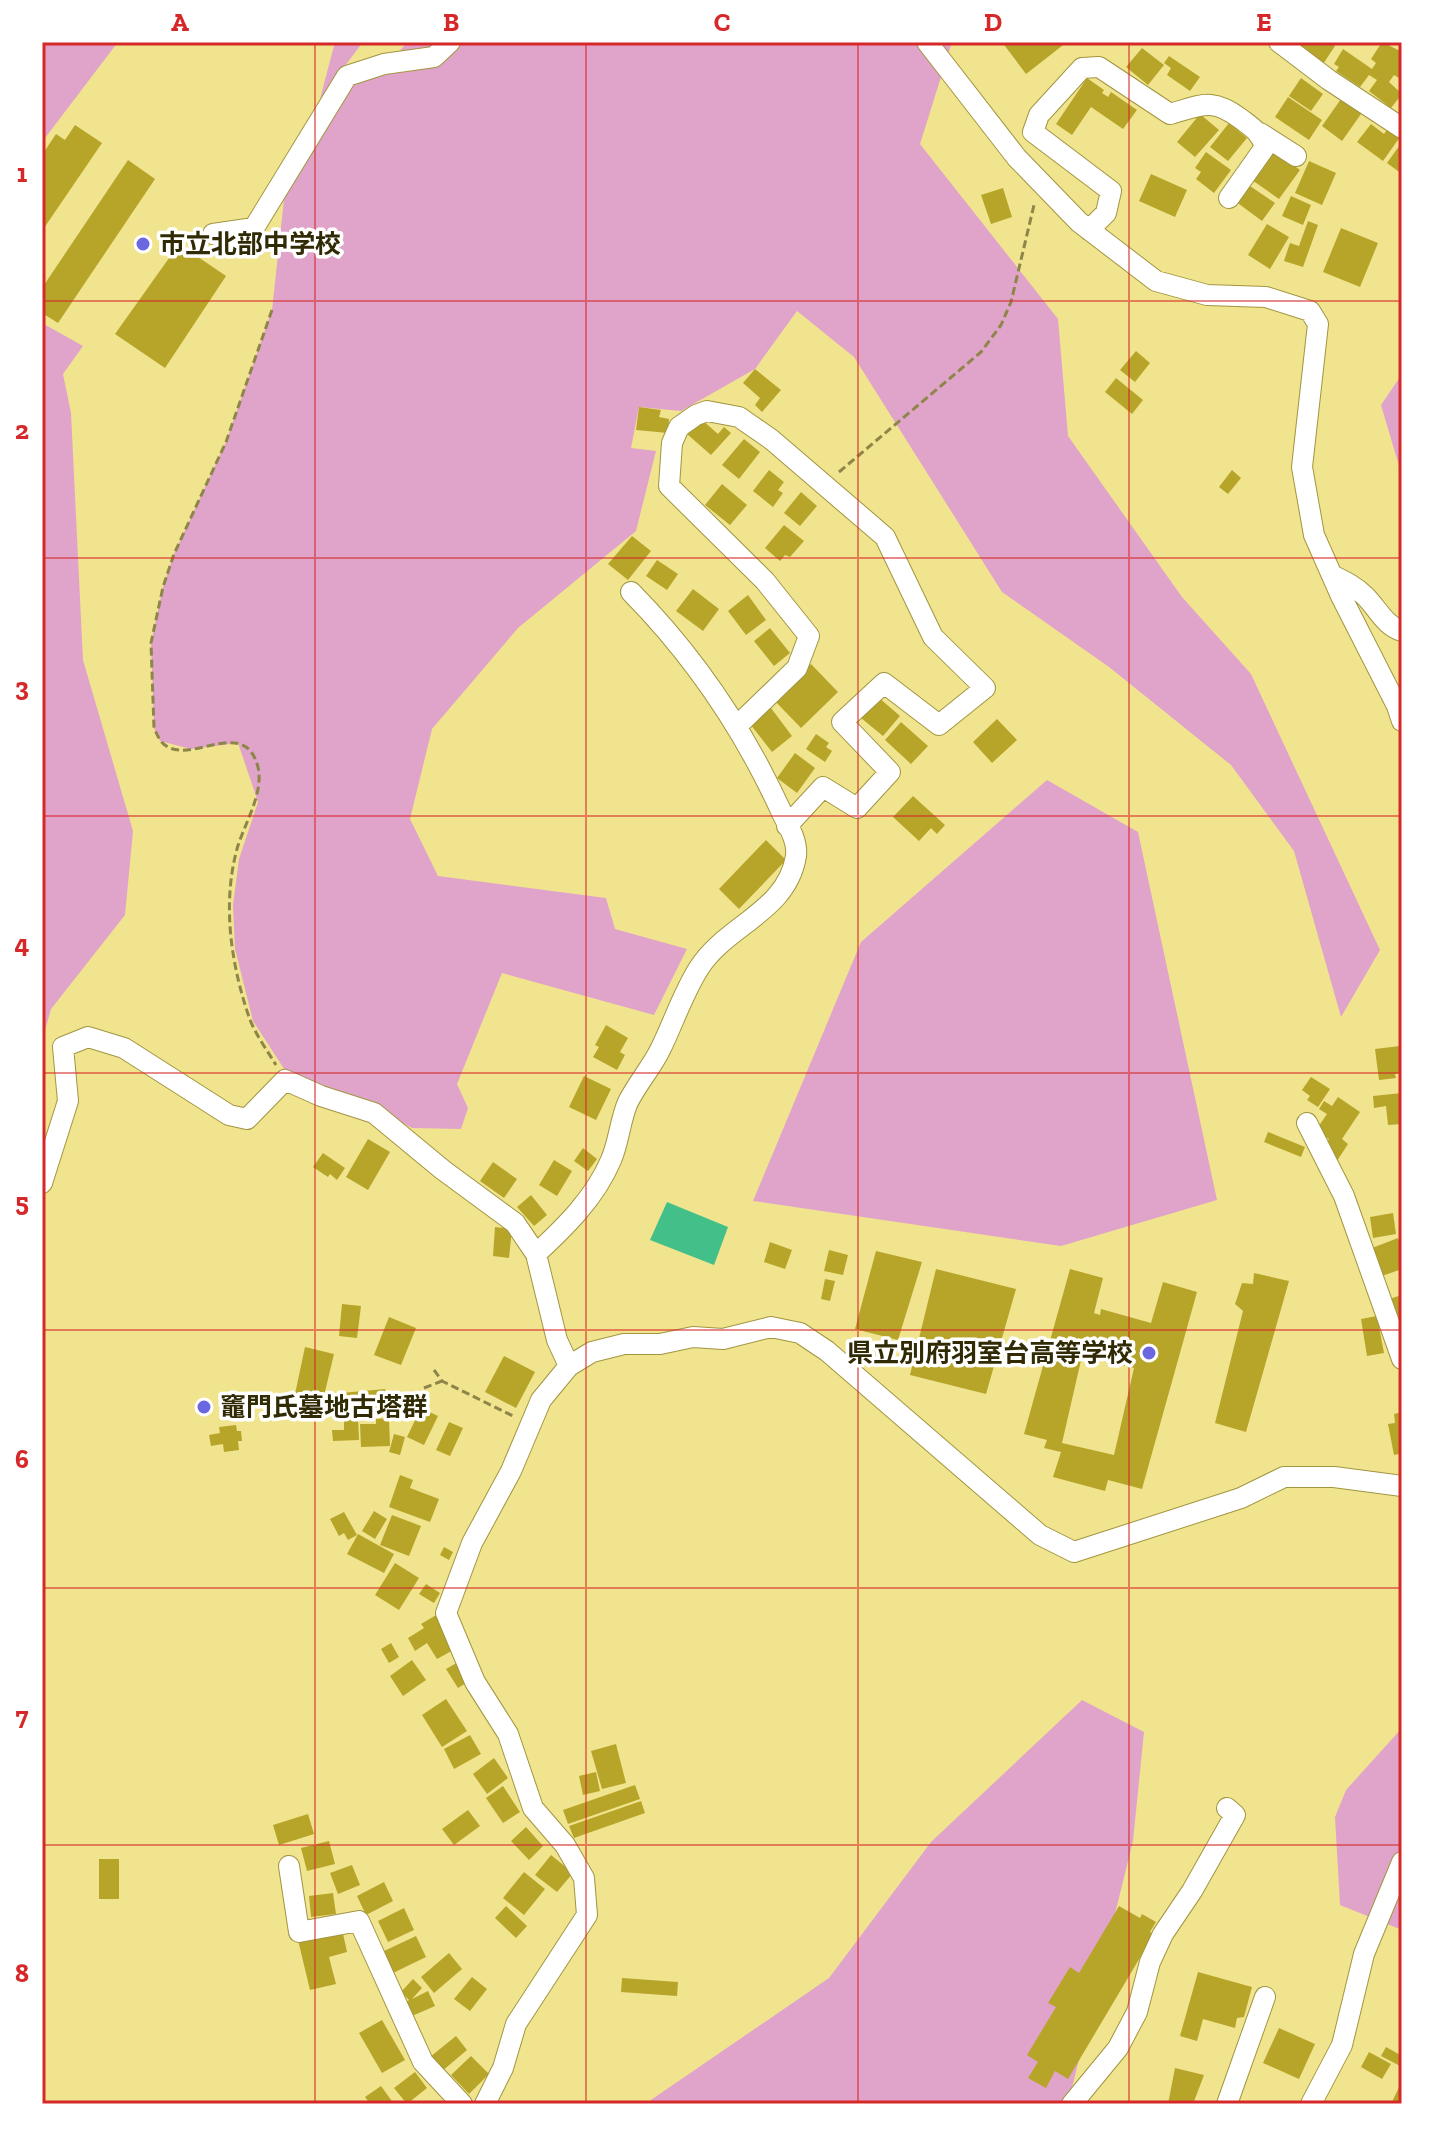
<svg xmlns="http://www.w3.org/2000/svg" width="1444" height="2146" font-family="'Zilla Slab','Noto Sans JP',serif">
	<rect width="100%" height="100%" fill="#f1e48f"/>
	<path fill="#e0a4ca" d="M42 42H118L42 142Z
		M335 42H363L320 99Z
		M407 42H952L920 144 1058 319 1068 436 1182 597 1251 674 1380 950 1341 1017 1294 851 1231 765 1109 667 1002 592 854 357 797 311 755 369 681 411 639 407 631 448 656 451 636 531 518 628 432 729 410 819 438 876 606 898 615 929 687 949 654 1015 502 973 457 1084 468 1108 461 1129 412 1128 356 1098 290 1078 253 1021 235 949 233 905 239 859 258 802 238 743 191 749 160 741 154 728 151 643 163 587 174 554 226 442 272 310 289 153 367 67 391 62Z
		M42 323 83 346 63 374 71 413 83 660 133 831 125 915 51 1009 42 1041Z
		M1402 374V476L1381 405Z
		M1047 780 1138 832 1217 1200 1061 1246 753 1201 861 942Z
		M1082 1700 1144 1732 1133 1841 1068 2104H645L829 1978 931 1842Z
		M1402 1728V1930L1340 1905 1335 1817 1346 1790Z"/>
	<path fill="#43c089" d="M667 1202 728 1227 714 1265 650 1240Z"/>
	<path fill="#b7a529" fill-rule="evenodd" d="M1002 42H1067L1026 74Z
		M1303 42H1330L1335 46 1323 64 1299 48Z
		M1382 42 1402 52V80L1394 75 1389 82 1402 94 1391 108 1369 91 1377 80 1369 75 1360 87 1336 71 1339 67 1334 64 1343 49 1372 69 1376 63 1371 59Z
		M1142 48 1164 65 1148 85 1126 67Z
		M1169 56 1200 77 1190 91 1167 75 1171 68 1164 63Z
		M1087 78 1104 90 1102 93 1108 97 1111 92 1137 110 1123 129 1091 107 1072 135 1056 124Z
		M1301 78 1323 94 1311 111 1289 96Z
		M1288 97 1322 120 1309 140 1275 117Z
		M1341 99 1361 114 1342 141 1322 126Z
		M1200 114 1219 130 1195 157 1177 142Z
		M1229 123 1247 138 1228 161 1210 147Z
		M1371 124 1384 134 1388 128 1400 137 1383 161 1357 142Z
		M75 125 102 143 42 231V155L56 134 65 140Z
		M1402 142V174L1387 163Z
		M1274 151 1300 170 1279 199 1252 180Z
		M1206 152 1231 170 1214 193 1196 179 1201 172 1195 168Z
		M128 160 155 179 58 323 42 313V288Z
		M1309 161 1336 173 1322 205 1295 193Z
		M1151 174 1187 190 1175 217 1139 201Z
		M1247 184 1275 203 1262 221 1235 201Z
		M1003 188 1012 217 991 224 981 195Z
		M1291 196 1311 205 1303 225 1282 216Z
		M1308 221 1318 225 1303 267 1284 261 1290 243 1299 246Z
		M1267 224 1289 237 1270 269 1248 255Z
		M1341 228 1378 243 1360 287 1323 272Z
		M179 244 226 276 165 368 115 334Z
		M1136 351 1150 363 1135 382 1120 370Z
		M755 369 781 390 762 412 755 405 760 398 743 383Z
		M1116 378 1143 400 1132 414 1105 392Z
		M639 407 661 410 659 417 669 419 668 433 636 430Z
		M701 419 718 434 724 427 731 433 711 455 687 434Z
		M744 439 760 452 739 479 722 465Z
		M769 470 784 482 778 490 783 493 773 507 753 491Z
		M1232 470 1241 478 1228 494 1219 487Z
		M722 484 747 505 730 525 705 505Z
		M801 492 817 506 800 526 784 513Z
		M784 525 804 541 790 557 785 555 780 561 765 548Z
		M632 536 651 551 628 580 608 564Z
		M657 560 678 574 667 590 646 576Z
		M693 589 719 609 703 631 676 611Z
		M748 595 766 620 746 635 728 611Z
		M770 628 790 653 774 666 754 641Z
		M811 664 838 692 801 728 774 700Z
		M878 697 900 716 883 736 861 718Z
		M771 708 792 736 772 752 750 724Z
		M997 719 1017 740 992 763 973 742Z
		M901 722 928 746 911 764 885 740Z
		M816 734 829 743 826 747 832 751 825 762 806 749Z
		M795 753 815 768 797 793 777 778Z
		M913 796 945 825 937 834 931 828 919 841 893 817Z
		M766 840 786 860 739 909 719 889Z
		M606 1025 628 1038 620 1052 625 1055 617 1070 593 1057 599 1047 595 1045Z
		M1400 1046 1402 1073 1395 1074 1396 1078 1379 1080 1375 1049Z
		M584 1076 611 1089 596 1120 569 1107Z
		M1311 1077 1330 1089 1318 1107 1307 1100 1310 1096 1302 1090Z
		M1402 1093V1124L1388 1125 1386 1106 1374 1108 1373 1096Z
		M1338 1097 1360 1112 1342 1139 1348 1144 1337 1161 1324 1146 1329 1139 1316 1130 1327 1114 1319 1109 1324 1101 1332 1106Z
		M1268 1132 1305 1147 1301 1157 1264 1142Z
		M368 1139 390 1152 368 1190 346 1177Z
		M583 1148 597 1159 588 1171 574 1161Z
		M323 1153 345 1168 337 1180 330 1174 328 1177 313 1167Z
		M554 1160 572 1171 557 1196 539 1185Z
		M493 1162 517 1179 504 1198 480 1181Z
		M531 1195 547 1215 534 1226 517 1207Z
		M1393 1213 1396 1234 1373 1238 1370 1217Z
		M495 1227 512 1229 509 1258 493 1256Z
		M1398 1238 1402 1248V1269L1382 1276 1372 1248Z
		M770 1242 792 1250 785 1269 764 1262Z
		M829 1250 848 1255 843 1275 824 1271Z
		M876 1251 922 1262 898 1340 855 1329Z
		M936 1269 1016 1289 986 1394 910 1375Z
		M1070 1269 1103 1278 1094 1313 1100 1315 1101 1309 1151 1323 1163 1282 1197 1292 1142 1489 1108 1480 1105 1491 1053 1477 1061 1452 1044 1448 1047 1440 1024 1434ZM1082 1356 1134 1368 1114 1455 1062 1443Z
		M1254 1273 1289 1281 1246 1432 1215 1423 1243 1311 1235 1304 1242 1283 1253 1284Z
		M825 1279 835 1281 830 1301 821 1299Z
		M1402 1295V1320L1398 1322 1389 1299Z
		M342 1304 361 1306 357 1338 339 1336Z
		M1377 1316 1384 1353 1367 1356 1361 1319Z
		M389 1317 416 1328 401 1365 374 1355Z
		M305 1347 334 1354 323 1400 295 1394Z
		M504 1356 535 1372 516 1408 485 1392Z
		M385 1389 386 1407 342 1411 341 1393Z
		M421 1408 438 1416 424 1445 407 1437Z
		M1402 1412V1461H1400L1399 1454 1394 1455 1388 1424 1395 1423 1394 1414Z
		M358 1417 359 1440 333 1441 332 1430H344V1418Z
		M389 1418 390 1446 361 1447 360 1424H376V1419Z
		M449 1422 463 1428 450 1456 436 1450Z
		M236 1425 237 1431H241L242 1441H238L239 1450 224 1452 223 1444 211 1446 209 1435 220 1433 219 1427Z
		M394 1434 405 1437 400 1455 389 1452Z
		M400 1475 413 1480 410 1488 439 1499 430 1522 389 1507Z
		M374 1511 387 1519 375 1539 362 1531Z
		M344 1512 357 1535 348 1540 344 1533 339 1536 330 1519Z
		M392 1515 421 1526 409 1556 380 1545Z
		M358 1534 394 1554 384 1573 347 1554Z
		M444 1547 453 1552 449 1560 440 1555Z
		M395 1563 419 1578 399 1610 375 1595Z
		M426 1584 440 1593 434 1603 419 1594Z
		M438 1614 457 1648 437 1659 427 1643 415 1651 408 1638 424 1628 421 1624Z
		M391 1643 399 1657 389 1663 381 1649Z
		M412 1660 426 1680 403 1696 390 1676Z
		M460 1661 471 1680 458 1688 446 1669Z
		M446 1699 467 1731 442 1747 422 1715Z
		M470 1735 481 1754 454 1769 444 1749Z
		M616 1744 626 1783 602 1789 591 1751Z
		M494 1758 508 1778 487 1794 473 1774Z
		M596 1772 600 1791 583 1795 579 1776Z
		M635 1785 640 1799 568 1824 563 1810Z
		M503 1786 520 1812 503 1823 486 1798Z
		M641 1801 645 1813 574 1838 569 1826Z
		M468 1810 480 1826 454 1845 442 1829Z
		M308 1814 314 1834 279 1845 273 1825Z
		M526 1827 543 1846 529 1860 511 1841Z
		M329 1841 335 1864 307 1871 301 1848Z
		M551 1855 573 1873 557 1892 535 1875Z
		M99 1859H119V1899H99Z
		M352 1865 360 1885 338 1894 330 1873Z
		M524 1872 545 1889 524 1915 503 1898Z
		M384 1882 393 1901 366 1915 357 1896Z
		M333 1893 336 1914 311 1917 309 1896Z
		M506 1906 527 1926 516 1938 495 1918Z
		M1119 1906 1140 1918 1142 1914 1156 1922 1150 1932 1154 1934 1068 2079 1055 2071 1046 2088 1028 2078 1038 2062 1027 2055 1056 2007 1048 2003 1070 1967 1079 1973Z
		M404 1908 414 1930 388 1942 378 1921Z
		M342 1929 347 1952 329 1957 336 1984 310 1990 298 1940Z
		M416 1936 426 1957 393 1973 382 1952Z
		M449 1953 462 1969 434 1993 421 1977Z
		M1198 1972 1252 1987 1244 2017 1237 2018 1235 2028 1203 2019 1197 2041 1180 2036Z
		M472 1977 487 1989 470 2011 454 1999Z
		M622 1978 678 1982 677 1996 621 1992Z
		M413 1979 422 1988 412 1999 428 1991 435 2006 412 2016 406 2002 409 2000 401 1992Z
		M382 2020 405 2060 382 2073 359 2033Z
		M1279 2028 1315 2044 1299 2079 1263 2063Z
		M456 2036 467 2050 441 2072 430 2057Z
		M1386 2047 1402 2056V2067L1381 2056Z
		M1369 2052 1391 2064 1382 2079 1361 2067Z
		M471 2056 489 2074 469 2094 451 2075Z
		M1175 2068 1204 2075 1193 2104H1168Z
		M415 2072 427 2088 407 2104 394 2088Z
		M1402 2081V2104H1391Z
		M381 2086 394 2104H370L365 2097Z"/>
	<g fill="none" stroke-linecap="round" stroke-linejoin="round">
		<g stroke="#a29540" stroke-width="22">
			<path id="minor" d="M927 42 1017 158 1079 222 1156 281 1207 295 1266 297 1310 311 1318 324 1302 467 1314 535 1341 596 1397 706 1402 721
				M1279 42 1329 80 1402 128
				M1260 133 1296 156
				M1089 230 1106 213 1111 191 1033 132 1039 115 1082 68 1099 67 1170 114C1202 105 1212 97 1241 119 1253 128 1260 132 1265 147L1229 198
				M213 234 254 228 347 76 384 64 434 57 450 42
				M1332 575C1344 581 1355 586 1365 596 1378 609 1385 626 1402 631
				M737 726 797 668 809 636 765 581 669 486 672 443 679 427 696 415 707 411 739 417 772 440 885 537 933 637 985 688 939 725 884 683 842 722 890 772 857 808 823 787 787 826
				M1307 1123 1344 1196 1402 1359
				M42 1183 68 1101 63 1047 88 1037 124 1048 229 1115 247 1119 285 1080 321 1096 374 1113 443 1170 515 1223 536 1254 557 1340 569 1366
				M536 1254C565 1227 595 1198 611 1160 619 1142 620 1120 628 1102 637 1084 651 1068 660 1050 673 1024 683 993 699 968 726 925 787 912 796 856 798 840 787 824 781 811 744 730 693 655 631 592
				M289 1866 299 1932 359 1921 423 2062 462 2104
				M485 2104 503 2068 516 2024 587 1915 584 1878 565 1845 533 1808 508 1734 475 1682 446 1613 472 1543 511 1471 541 1400 569 1366 592 1352 624 1344H660L693 1337 723 1339 771 1327 800 1333 827 1351 1040 1535 1074 1552 1241 1498 1284 1477H1334L1402 1486
				M1072 2104 1118 2048 1137 2012 1150 1962 1163 1934 1192 1891 1235 1815 1227 1808
				M1227 2104 1265 1997
				M1311 2104 1342 2045 1364 1954 1402 1862"/>
		</g>
		<path stroke="#8e8548" stroke-width="3" stroke-dasharray="8 4" stroke-linecap="butt" d="M272 310 226 442 174 554 163 587 151 643 154 728C158 736 160 743 168 747 195 762 245 717 258 767 264 794 244 824 237 849 222 904 231 964 249 1017 255 1034 267 1050 276 1065
			M839 472 981 352 1001 325 1011 302 1034 205
			M434 1370 442 1381 513 1416
			M424 1388 442 1381"/>
		<use href="#minor" stroke="#fff" stroke-width="20"/>
	</g>
	<path fill="none" stroke="#d62828" stroke-width="2" stroke-opacity="0.55" d="M315 42V2104M586 42V2104M858 42V2104M1129 42V2104M42 301H1402M42 558H1402M42 816H1402M42 1073H1402M42 1330H1402M42 1588H1402M42 1845H1402"/>
	<g fill="#6b67e0" stroke="#fff" stroke-width="3">
		<circle cx="143" cy="244" r="8"/>
		<circle cx="1149" cy="1353" r="8"/>
		<circle cx="204" cy="1407" r="8"/>
	</g>
	<g text-anchor="middle" dominant-baseline="central" stroke-width="7" stroke-linejoin="round" paint-order="stroke">
		<g font-size="26" font-weight="bold" fill="#302a05" stroke="#fff" text-anchor="start">
			<text x="159" y="244">市立北部中学校</text>
			<text x="1133" y="1353" text-anchor="end">県立別府羽室台高等学校</text>
			<text x="220" y="1407">竈門氏墓地古塔群</text>
		</g>
	</g>
	<rect width="1444" height="2146" fill="none" stroke="#ffffff" stroke-width="88"/>
	<rect x="44" y="44" width="1356" height="2058" fill="none" stroke="#d62828" stroke-width="3"/>
	<g font-size="26" text-anchor="middle" font-weight="bold" fill="#d62828">
		<text x="180" y="31">A</text>
		<text x="451" y="31">B</text>
		<text x="722" y="31">C</text>
		<text x="993" y="31">D</text>
		<text x="1264" y="31">E</text>
		<text x="22" y="182">1</text>
		<text x="22" y="439">2</text>
		<text x="22" y="696">3</text>
		<text x="22" y="953">4</text>
		<text x="22" y="1211">5</text>
		<text x="22" y="1468">6</text>
		<text x="22" y="1725">7</text>
		<text x="22" y="1982">8</text>
	</g>
</svg>
